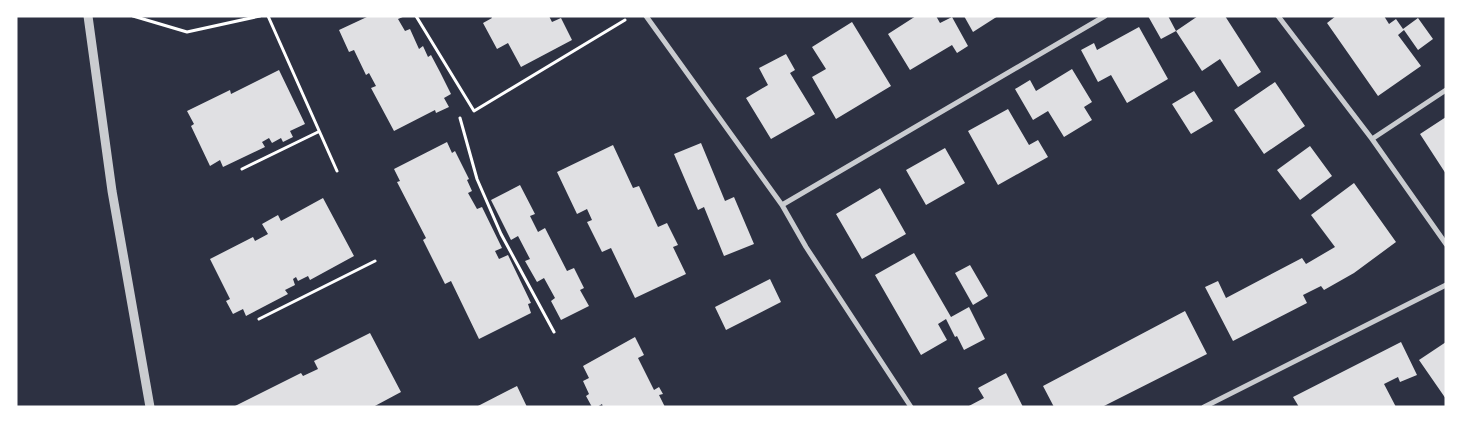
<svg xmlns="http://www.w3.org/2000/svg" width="1462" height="423" font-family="Georgia,serif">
	<rect width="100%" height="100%" fill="#2d3142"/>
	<path fill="#e0e0e3" d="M369 16H405L398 19 405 31 410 29 419 49 423 46 428 57 431 55 440 72 451 94 444 98 449 107 436 113 435 110 394 131 371 88 376 86 369 73 366 75 354 50 349 52 339 30Z
		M491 16H549L552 22 561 18 572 40 521 67 508 43 497 49 483 23 492 18Z
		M916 16H936L940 23 952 17 968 46 957 53 952 45 910 70 888 34Z
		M964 16H998L973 32Z
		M1148 16H1168L1176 31 1161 39Z
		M1198 16H1225L1261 72 1238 87 1220 59 1202 71 1176 31Z
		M1336 16H1384L1389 24 1396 19 1403 29 1418 18 1433 39 1418 50 1404 30 1398 35 1421 66 1378 96 1327 23Z
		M852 22 891 86 836 119 812 77 826 69 812 47Z
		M1139 27 1168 79 1127 103 1111 75 1098 82 1081 50 1094 43 1097 50Z
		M786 54 795 70 790 73 815 114 771 139 746 98 768 85 759 68Z
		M1072 69 1092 102 1084 107 1092 120 1064 137 1048 111 1033 120 1015 89 1030 80 1036 91Z
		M279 70 305 124 290 131 293 137 283 142 281 138 272 143 269 138 262 142 265 147 223 167 220 160 210 166 191 126 194 124 187 111 230 90 231 94Z
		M1275 82 1305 126 1264 154 1234 110Z
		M1194 91 1213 121 1191 134 1172 104Z
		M1008 109 1029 145 1038 140 1048 157 998 185 968 131Z
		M1446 117V174L1420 134Z
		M447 142 452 153 455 151 469 179 467 180 472 191 468 193 477 209 482 207 502 248 495 251 499 259 508 255 531 303 528 304 531 313 479 339 451 281 445 284 423 240 426 238 397 182 400 181 394 169Z
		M701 143 725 201 734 197 754 244 724 256 704 207 698 210 674 154Z
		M613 145 633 188 639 186 658 227 667 223 678 245 673 247 686 274 635 298 611 248 602 252 587 222 592 220 587 209 577 214 557 172Z
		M1310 146 1332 176 1300 200 1277 170Z
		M945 148 965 183 926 205 906 170Z
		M1354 183 1396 242 1354 273 1324 290 1321 286 1303 295 1307 303 1233 341 1205 287 1218 281 1226 298 1302 258 1306 264 1335 247 1311 215Z
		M520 185 535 214 530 216 538 232 545 228 567 271 574 268 584 288 580 290 589 306 561 320 551 301 555 298 544 278 537 282 525 261 530 259 518 236 511 240 491 200Z
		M880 188 906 234 862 259 836 214Z
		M323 198 354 256 310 280 308 276 298 281 296 277 293 279 295 285 285 290 288 294 246 316 243 309 233 314 226 301 230 299 210 259 253 237 255 241 268 234 262 224 278 215 281 221Z
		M914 253 951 317 969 307 985 339 964 350 957 336 955 337 946 319 938 324 947 340 921 355 875 275Z
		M970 265 988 296 973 305 955 273Z
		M770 279 781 302 726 330 715 307Z
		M1185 311 1207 354 1102 407H1054L1043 386Z
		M370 333 401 392 373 407H233L301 373 303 376 318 369 314 361Z
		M635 337 644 355 638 358 654 390 659 387 663 394 659 395 665 407H603L602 404 597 407H592L586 396 589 394 583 381 589 378 583 366Z
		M1401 342 1417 375 1400 382 1398 377 1384 384 1396 407H1299L1293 397Z
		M1446 342V399L1419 360Z
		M1006 373 1023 407H967L984 398 978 388Z
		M517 386 527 407H476Z"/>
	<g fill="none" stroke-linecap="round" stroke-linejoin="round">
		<path stroke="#fff" stroke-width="3" d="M133 16 187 32 260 16
			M268 16 337 171
			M416 16 474 111 625 20
			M460 118 477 179 501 234 554 332
			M242 169 318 132
			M259 319 375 261"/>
		<path stroke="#caccd0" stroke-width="5" d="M646 16 782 205 806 247 911 407
			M1278 16 1372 139 1446 244
			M1372 139 1446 90
			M782 205 1105 16
			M1204 407 1446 285"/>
		<path stroke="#caccd0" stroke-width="9" d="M88 16 112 191 150 407"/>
	</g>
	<rect width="1462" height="423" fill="none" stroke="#ffffff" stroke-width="35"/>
</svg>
